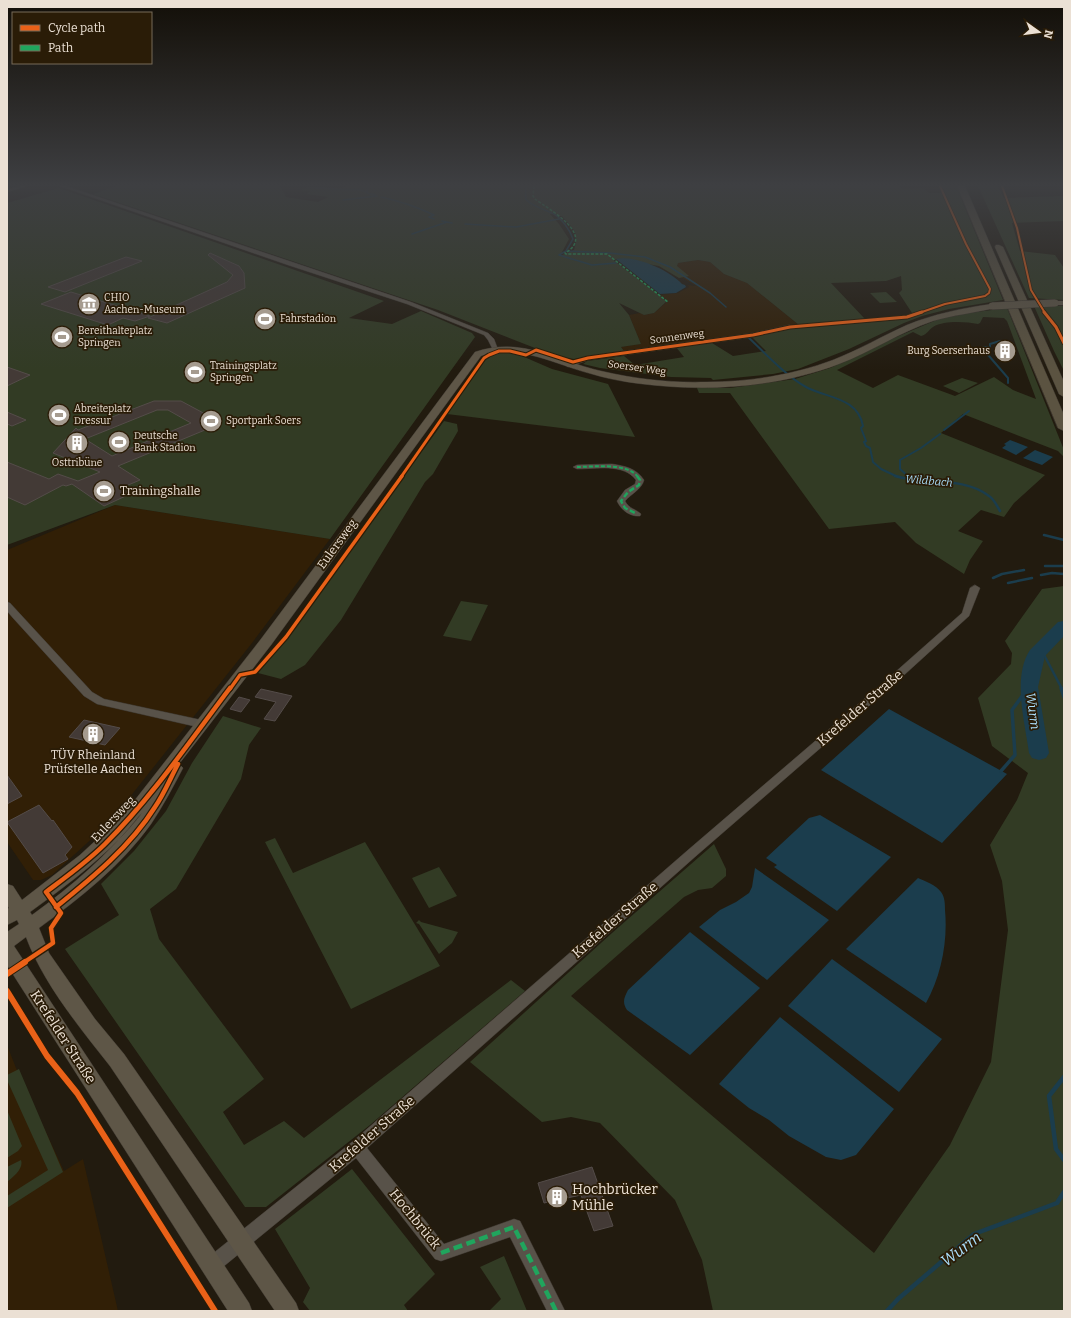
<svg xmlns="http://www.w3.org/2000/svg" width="1071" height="1318" font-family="Bitter,serif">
	<rect width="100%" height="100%" fill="#221b0f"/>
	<path fill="#311f06" d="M698 260 710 262 724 274 747 283 799 325 709 340 624 351 621 347 641 344 629 315 640 313 644 315 654 313 668 301 660 295 678 293 689 287 687 285 696 286 666 268 677 266 678 263Z
		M115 505 330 539 252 643 118 812 98 833 52 875 41 880H33L7 842V550Z
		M7 1045 16 1068 64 1171 83 1159 118 1311H7Z"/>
	<path fill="#323b24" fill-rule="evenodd" d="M117 186H280L286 197 318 202 328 197 307 194 310 191 301 190C315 182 334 195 347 186H533L532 188 534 189 535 186H898L904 189 923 188 929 193H941L938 186H956L1003 300 949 309 922 316 904 323 849 349 798 369 773 374 713 380 711 378 671 377 600 368 583 364 587 361 624 356 635 365 684 357 676 347 712 343 733 356 766 351 751 336 789 329 895 320 890 317 903 316 912 313 899 293 902 290 901 276 886 281 831 283 865 319 799 325 747 283 724 274 710 262 698 260 678 263 677 266 689 276 679 278 659 266 618 259 613 260 667 301 654 313 644 315 619 303 629 315 641 344 621 347 624 351 574 359 558 357 438 310 93 194ZM554 213 558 216H562C573 229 580 232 574 250L560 256 569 239 559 224 550 214Z
		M978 186H998L1004 198 1064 196V221L1012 223 1020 251 1055 255 1064 268V300L1029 298Z
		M59 188 384 301 349 318 392 324 421 311 472 333 475 337 330 539 115 505 7 545V203Z
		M886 292 897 302 880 303 870 293Z
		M1034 306H1064V371L1054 351Z
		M1007 308 1064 450V457L1058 451 963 414 941 433 1045 475 1014 503 1004 517 981 510 958 531 983 541 970 560 964 574 916 543 895 522 829 529 730 393H699L697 388H730L795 379 830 368 894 338 939 319 961 314ZM983 317 1004 318 1007 321 1036 399 1013 390 994 377 955 396 898 375 873 388 837 370 913 332 921 336C928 334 928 330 933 327 945 320 966 322 978 324L980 323Z
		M501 352 515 353 552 369 608 384 635 437 447 414 489 355Z
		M962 378 978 383 959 393 943 386Z
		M444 421 457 424 458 431 433 474 425 482 341 620 305 665 281 679 258 673 289 636Z
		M1064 586V1311H713L702 1260 675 1200 600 1123 571 1117 542 1122 470 1062 612 933 714 844 726 869V876L712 888 698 890 684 897 571 996 874 1253 950 1145 991 1062 1008 930 1002 881 990 845 1017 800 1028 773 992 746 978 698 1011 664 1012 653 1005 641 1042 589Z
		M461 601 488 605 471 641 443 636Z
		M223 716 261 728 249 745 241 779 176 889 150 909 159 939 264 1079 223 1112 244 1145 284 1121 304 1138 511 980 525 991 370 1125 266 1207H245L65 949 119 915 101 884 134 851 166 811 192 763Z
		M275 838 293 873 365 842 440 966 351 1009 265 842Z
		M439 867 457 896 429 908 412 878Z
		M419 920 421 922 458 932 452 943 439 954 419 924 416 923Z
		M19 1069 63 1172 7 1208V1196L48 1170 7 1080V1075Z
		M7 1110 22 1146 18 1151 7 1158Z
		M21 1160C24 1169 13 1177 7 1182V1167Z
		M352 1169 435 1274 404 1305 408 1311H310L303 1302 310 1288 275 1229Z
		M504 1256 527 1311H489L501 1299 480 1267Z"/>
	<path fill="#1b3d4d" d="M616 259C635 255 669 270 682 284L685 285 686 287 676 293 660 294Z
		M1010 440 1028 447 1016 455 1002 448 1006 445 1004 444Z
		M1035 450 1053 457 1042 465 1023 458Z
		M889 709 1007 774 942 843 821 770Z
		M820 815 891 857 837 911 774 867 777 865 766 858 809 818Z
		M755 868 829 920 767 980 699 927 720 910 736 902 749 893 752 887Z
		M918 878C925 881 936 885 941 892 945 897 945 905 945 910 948 942 941 976 926 1003L846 949Z
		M690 932 760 988 690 1055 627 1010C622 1002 624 998 628 990Z
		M832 959 942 1039 899 1092 788 1006Z
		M780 1017 894 1109 856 1155 841 1160 826 1157 789 1136 769 1120 749 1108 719 1084Z"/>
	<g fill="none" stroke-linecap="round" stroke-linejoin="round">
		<path stroke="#1b3d4d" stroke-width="1.5" d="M368 186 367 193 375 195
			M526 186C526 190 525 195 526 199 529 205 548 211 554 214 562 219 570 230 573 239L566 251 609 253 645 257 670 267 710 293 726 307
			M315 188 360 190 367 192
			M381 197C400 201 417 207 434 215L429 217 434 219
			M343 200 377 196
			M442 221 452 223
			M465 224 516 227 559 219
			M412 234 447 222
			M566 251 559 255 592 265 616 263"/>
		<path stroke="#1b3d4d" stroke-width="2" d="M748 337C765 353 786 376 806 387 826 398 858 397 863 426L861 428 866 441 864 442 866 446 870 448 873 462 881 469 898 477
			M1000 341 990 344V347H983L981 350 989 356 1008 378V383
			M944 430 969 411
			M909 477 900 469V460L921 448 940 434"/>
		<path stroke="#1b3d4d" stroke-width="2.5" d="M895 476C925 485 963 476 989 496 994 499 997 506 1000 511
			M908 476 909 480
			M1044 535 1064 540
			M1045 566H1064
			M1041 575 1052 573 1064 574
			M993 578 1002 574 1024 570
			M1008 583 1032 578
			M1040 647 1062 689
			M1028 689 1029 687"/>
		<path stroke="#1b3d4d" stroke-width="3.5" d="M1061 688 1064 697
			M1001 771 1015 755 1012 710 1028 688"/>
		<path stroke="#1b3d4d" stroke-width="4.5" d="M1064 1077 1049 1096 1056 1149 1064 1160
			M887 1311 898 1299 974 1234 1057 1203 1064 1192"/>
		<path fill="#1b3d4d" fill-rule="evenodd" d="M1064 621V636L1045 656 1038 687 1049 753 1046 758 1039 760 1032 758 1029 753C1025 723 1012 677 1030 650L1058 622Z"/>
	</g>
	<path fill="#433a36" stroke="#544c49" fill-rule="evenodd" d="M210 253 239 266 244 273 245 288 167 323 148 318 227 282 233 275 208 255Z
		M126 257 142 261 65 292 48 287Z
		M71 292 150 316 135 321 123 318 108 325 41 304Z
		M7 367 30 375 7 386Z
		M154 401H181L209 416 205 430 118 466 140 480 121 488 130 494 104 506 72 484 66 486 63 485 25 505 7 497V462L49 479 58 474 78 481 100 472 53 453 76 428 78 430ZM157 410H168L191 423 112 456 85 439Z
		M7 412 26 420 12 426 7 424Z
		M261 689 292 696 275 721 264 719 276 702 255 697Z
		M239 697 250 700 241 712 230 709Z
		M84 720 120 728 105 745 69 737Z
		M7 775 22 796 7 804Z
		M39 805 52 821 53 820 72 847 65 855 68 859 43 873 7 822Z
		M592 1167 613 1226 594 1231 581 1195 544 1203 538 1183Z"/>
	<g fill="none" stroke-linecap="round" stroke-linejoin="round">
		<g stroke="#3c362e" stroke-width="1">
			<path id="minor" d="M20 186H27L7 192V190Z
				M60 186H66L411 302 488 333 494 339 497 347 492 348 488 340 484 335 407 304 288 265Z
				M790 325 793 327 792 328 753 337 589 360 568 367 565 365 588 356 753 333Z
				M612 464C625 466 636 468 644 480 642 489 631 494 625 501 629 509 636 509 641 514L640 516C630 517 621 510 617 501L625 490 635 484 636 480C624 463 595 469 577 469L573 467 577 465Z
				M975 585 980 588 969 616 892 686 696 856 367 1148 444 1244 514 1219 520 1221 565 1311H547L510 1237 441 1261 435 1259 356 1158 218 1271 212 1273 206 1271 204 1265 206 1259 352 1142 688 850 884 682 962 613 970 588Z
				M7 602 10 603 92 692 104 699 206 721 207 724 206 727 202 728 97 704 84 696 13 618 7 611Z"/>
		</g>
		<g stroke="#3c362e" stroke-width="1">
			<path id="major" d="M1052 301H1064V305H1052Z
				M992 304 996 306 995 308C974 313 953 315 933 321 900 332 871 352 839 364 784 385 722 391 663 386 639 384 615 381 592 374 556 365 519 343 481 356L271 645 179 764 183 768C173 787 163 806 151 824 121 866 80 898 39 928L49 953 95 1019 124 1054 296 1303 299 1311H275L110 1066C80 1028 43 983 26 937L14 946 249 1303 252 1311H228L7 965V932L19 924 17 920 7 925V909L9 908 7 905V884L13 886 22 900 80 855 124 814 261 639 475 352C522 336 556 361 601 371 635 379 670 383 706 382 749 382 793 375 833 360 859 350 882 336 907 325 934 314 963 308 992 304ZM142 813 139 816C108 855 72 886 32 915L30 912C70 883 112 852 142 813Z"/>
		</g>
		<g stroke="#3c362e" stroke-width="1">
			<path id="highway" d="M957 186H965L1064 415V431L1058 428Z
				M996 245H999L1003 247 1064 382V397L1059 394 995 247Z"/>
		</g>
		<use href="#minor" fill="#585249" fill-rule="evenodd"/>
		<use href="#major" fill="#5e5647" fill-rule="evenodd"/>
		<use href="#highway" fill="#5b5341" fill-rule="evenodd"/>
		<g stroke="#3c362e" stroke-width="8" stroke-linecap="butt">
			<path id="major-bridge" d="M992 306 1055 303"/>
		</g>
		<use href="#major-bridge" stroke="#5e5647" stroke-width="7"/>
		<path stroke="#20a55d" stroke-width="1.5" stroke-dasharray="3 1.5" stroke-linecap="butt" d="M534 186 533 196 535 199C548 209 597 235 565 253L566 254H607L668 302"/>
		<path stroke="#20a55d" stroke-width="2" stroke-dasharray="4 2" stroke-linecap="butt" d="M577 467C593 467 627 462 638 477"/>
		<path stroke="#20a55d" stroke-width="2.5" stroke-dasharray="5.5 2.5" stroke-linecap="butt" d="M637 476 640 480 639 485 628 492 621 501 625 508 637 514"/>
		<path stroke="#20a55d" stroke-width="4.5" stroke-dasharray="9 4.5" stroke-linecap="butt" d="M441 1253 514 1227 556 1311"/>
		<g stroke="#2a1c07" stroke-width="3.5">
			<path id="cycleway-far4" d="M1002 186 1017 228 1031 290 1045 313
				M919 313 945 304 985 296 989 293 990 289 966 244 940 186"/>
		</g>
		<g stroke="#2a1c07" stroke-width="5">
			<path id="cycleway-far3" d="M1044 312 1056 327 1064 343
				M401 477 484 358 489 355 499 351H510L526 355 536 350 573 362 588 358 753 335 790 327 907 317 922 312"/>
		</g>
		<g stroke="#2a1c07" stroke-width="6">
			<path id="cycleway-far2" d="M230 689 240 675 255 672 286 637 402 476"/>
		</g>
		<g stroke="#2a1c07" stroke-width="7">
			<path id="cycleway-far1" d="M56 907C92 878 130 847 155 807 164 794 170 779 178 764
				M23 963 53 943 51 928 61 913 46 892C66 877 87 862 105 844 152 797 190 741 230 688"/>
		</g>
		<g stroke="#2a1c07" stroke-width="8">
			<path id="cycleway" d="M7 974 25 962
				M7 991 47 1056 77 1093 215 1311"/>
		</g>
		<use href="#cycleway-far4" stroke="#ea6118" stroke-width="2"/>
		<use href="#cycleway-far3" stroke="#ea6118" stroke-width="3"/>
		<use href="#cycleway-far2" stroke="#ea6118" stroke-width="3.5"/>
		<use href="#cycleway-far1" stroke="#ea6118" stroke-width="4.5"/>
		<use href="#cycleway" stroke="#ea6118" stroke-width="6"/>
	</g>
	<linearGradient id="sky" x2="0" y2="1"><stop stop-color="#130f08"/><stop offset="0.5" stop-color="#3e3f42"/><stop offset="1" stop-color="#3e3f42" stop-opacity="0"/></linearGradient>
	<rect width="1071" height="370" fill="url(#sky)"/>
	<defs>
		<g id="museum-disc" transform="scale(1.15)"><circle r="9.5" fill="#a59b8f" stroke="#2a1c07"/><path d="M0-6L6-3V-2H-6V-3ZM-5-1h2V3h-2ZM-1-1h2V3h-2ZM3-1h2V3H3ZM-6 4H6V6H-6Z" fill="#fff"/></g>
		<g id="stadium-disc" transform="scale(1.15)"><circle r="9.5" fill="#a59b8f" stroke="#2a1c07"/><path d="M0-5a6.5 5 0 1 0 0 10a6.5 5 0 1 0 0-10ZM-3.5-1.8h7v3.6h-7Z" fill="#fff"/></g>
		<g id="building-disc" transform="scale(1.15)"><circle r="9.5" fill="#a59b8f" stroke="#2a1c07"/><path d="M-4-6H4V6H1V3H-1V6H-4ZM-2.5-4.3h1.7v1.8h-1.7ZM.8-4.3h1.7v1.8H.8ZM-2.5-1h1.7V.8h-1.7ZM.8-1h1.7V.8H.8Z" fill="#fff"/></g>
	</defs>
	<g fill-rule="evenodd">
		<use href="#museum-disc" x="89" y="304"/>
		<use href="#stadium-disc" x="265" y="319"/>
		<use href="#stadium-disc" x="62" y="337"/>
		<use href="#building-disc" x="1005" y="351"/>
		<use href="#stadium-disc" x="195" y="372"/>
		<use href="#stadium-disc" x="59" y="415"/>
		<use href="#stadium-disc" x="211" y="421"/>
		<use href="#stadium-disc" x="119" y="442"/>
		<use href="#building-disc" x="77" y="443"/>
		<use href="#stadium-disc" x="104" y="491"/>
		<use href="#building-disc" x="93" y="734"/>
		<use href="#building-disc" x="557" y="1197"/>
	</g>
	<g text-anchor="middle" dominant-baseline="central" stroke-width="3.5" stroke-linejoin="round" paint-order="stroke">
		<g font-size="10" fill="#ebe0d4" stroke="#2a1c07" text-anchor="start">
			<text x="104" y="298">CHIO<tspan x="104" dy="12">Aachen-Museum</tspan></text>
			<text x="280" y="319">Fahrstadion</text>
			<text x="78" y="331">Bereithalteplatz<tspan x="78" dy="12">Springen</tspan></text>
			<text x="990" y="351" text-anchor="end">Burg Soerserhaus</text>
			<text x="210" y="366">Trainingsplatz<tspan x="210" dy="12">Springen</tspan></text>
			<text x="74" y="409">Abreiteplatz<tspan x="74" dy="12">Dressur</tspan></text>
			<text x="226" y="421">Sportpark Soers</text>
			<text x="134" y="436">Deutsche<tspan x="134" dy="12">Bank Stadion</tspan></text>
			<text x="77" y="463" text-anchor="middle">Osttribüne</text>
		</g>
		<g font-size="10" fill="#ebe0d4" stroke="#2a1c07">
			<text transform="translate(677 337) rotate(-8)">Sonnenweg</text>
			<text transform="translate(637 368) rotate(8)">Soerser Weg</text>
		</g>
		<g font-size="11" font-style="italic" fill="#aadefb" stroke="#2a1c07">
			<text transform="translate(929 481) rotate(5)">Wildbach</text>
		</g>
		<g font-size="12" fill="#ebe0d4" stroke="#2a1c07" text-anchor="start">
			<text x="120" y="491">Trainingshalle</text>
			<text x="93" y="755" text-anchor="middle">TÜV Rheinland<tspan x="93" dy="14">Prüfstelle Aachen</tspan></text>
		</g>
		<g font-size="12" fill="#ebe0d4" stroke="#2a1c07">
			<text transform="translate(337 544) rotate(-54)">Eulersweg</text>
			<text transform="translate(113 819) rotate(-47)">Eulersweg</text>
		</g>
		<g font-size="13" font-style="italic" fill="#aadefb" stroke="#2a1c07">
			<text transform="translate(1033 711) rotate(82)">Wurm</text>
		</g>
		<g font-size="14" fill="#ebe0d4" stroke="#2a1c07">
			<text transform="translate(860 708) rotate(-41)">Krefelder Straße</text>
			<text transform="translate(615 920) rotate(-41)">Krefelder Straße</text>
			<text transform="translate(63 1037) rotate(57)">Krefelder Straße</text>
			<text transform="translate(372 1134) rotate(-41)">Krefelder Straße</text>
			<text transform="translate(415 1219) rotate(51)">Hochbrück</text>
		</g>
		<g font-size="14" fill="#ebe0d4" stroke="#2a1c07" text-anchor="start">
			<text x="572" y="1189">Hochbrücker<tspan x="572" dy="16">Mühle</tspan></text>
		</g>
		<g font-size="16" font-style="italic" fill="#aadefb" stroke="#2a1c07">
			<text transform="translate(961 1249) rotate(-37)">Wurm</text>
		</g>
	</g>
	<rect width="1071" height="1318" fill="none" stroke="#ebe0d4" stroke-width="16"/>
	<rect x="12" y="12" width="140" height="52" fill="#2a1c07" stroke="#776a59"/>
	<rect x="20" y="25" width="20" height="6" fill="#ea6118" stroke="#776a59"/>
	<text x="48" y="32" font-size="12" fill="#ebe0d4">Cycle path</text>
	<rect x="20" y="45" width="20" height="6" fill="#20a55d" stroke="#776a59"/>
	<text x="48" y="52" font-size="12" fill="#ebe0d4">Path</text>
	<g transform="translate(1039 32) rotate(104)" stroke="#2a1c07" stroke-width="3" paint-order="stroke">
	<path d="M0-3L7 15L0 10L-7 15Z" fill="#ebe0d4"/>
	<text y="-6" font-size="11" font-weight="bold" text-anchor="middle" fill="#ebe0d4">N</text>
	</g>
</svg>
